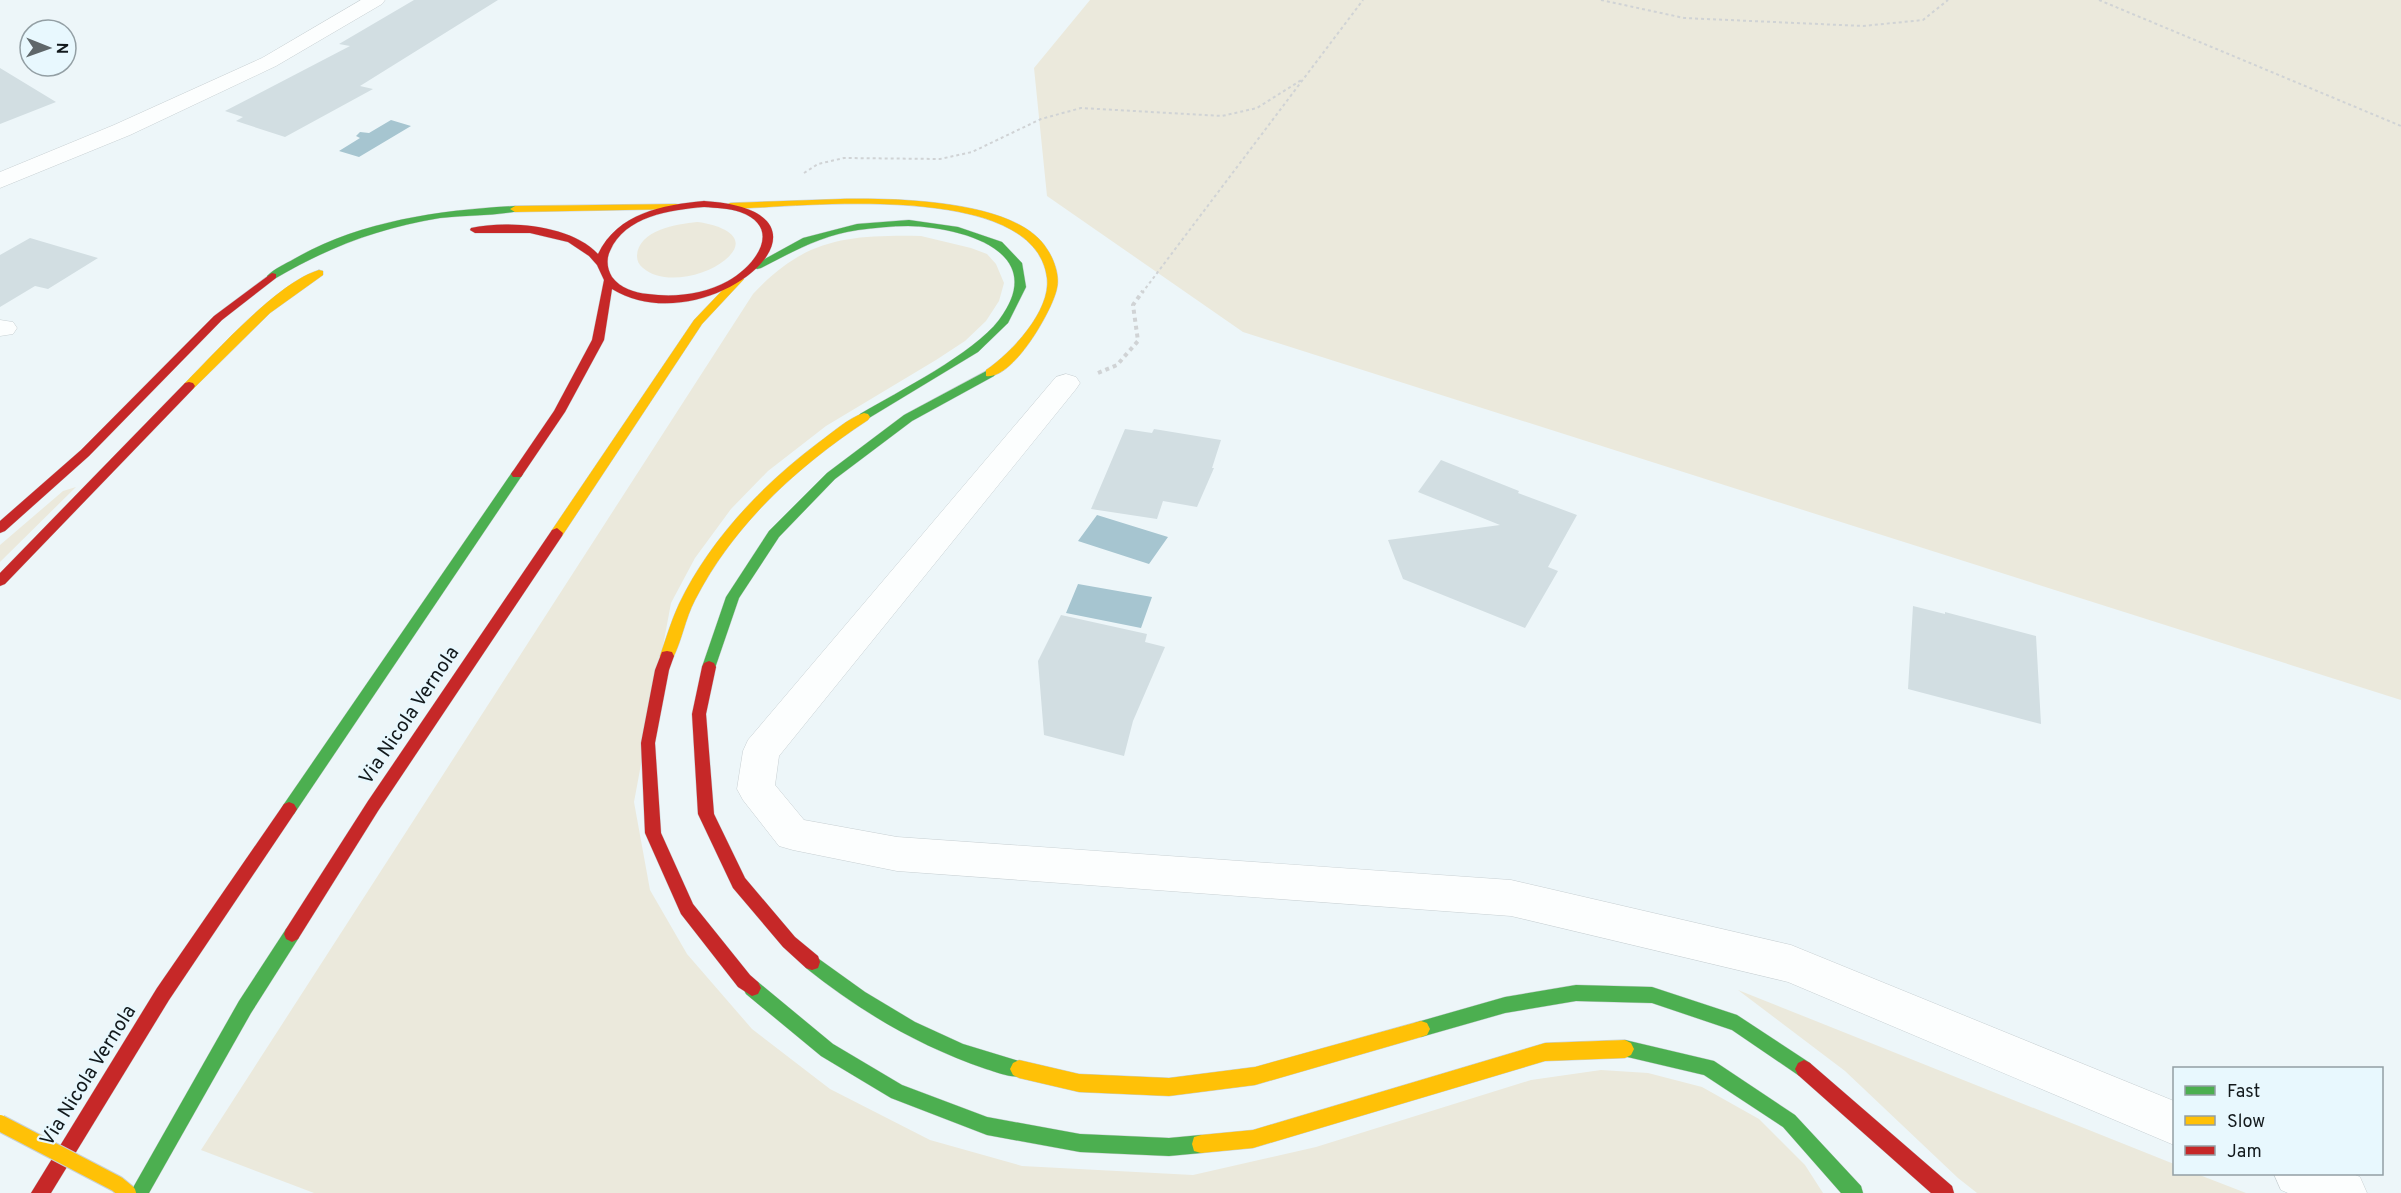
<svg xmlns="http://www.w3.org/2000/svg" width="2401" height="1193" font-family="Overpass,sans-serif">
	<rect width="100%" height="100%" fill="#edf6f9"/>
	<path fill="#ebe9dc" d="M1090 0H2401V700L1243 332 1047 196 1034 68Z
		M697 222C717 224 754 236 725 260 706 276 663 286 643 268 639 265 637 261 637 256 638 230 677 224 697 222Z
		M921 236 971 248 987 254 996 264 1004 283 999 301 986 321 965 341 936 360 826 426 768 471 731 509 695 558 671 603 634 802 650 890 687 954 752 1029 830 1089 930 1140 1022 1166 1193 1175 1316 1147 1531 1080 1601 1070 1648 1073 1702 1087 1759 1119 1805 1165 1823 1193H314L201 1150 753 294C805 238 848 235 921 236Z
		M76 487 0 562V545L63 491Z
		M1738 990 2174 1164V1174H2197L2246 1193H1977L1958 1178 1845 1071Z"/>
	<path fill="#a6c5d0" d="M391 120 411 126 359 157 339 151 360 138 356 136 360 132 369 133Z
		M1097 515 1168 537 1149 564 1078 541Z
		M1078 584 1152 597 1141 628 1066 613Z"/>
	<path fill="#d2dee2" d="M414 0H498L360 86 373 89 285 137 236 121 243 117 225 111 350 46 339 44Z
		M0 68 56 102 0 124Z
		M30 238 98 258 48 289 35 286 0 307V255Z
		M1125 429 1152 433 1154 429 1221 440 1212 468H1214L1197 507 1163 501 1157 519 1091 509Z
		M1441 460 1519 491 1518 493 1577 515 1548 567 1558 571 1525 628 1403 579 1388 540 1500 525 1418 492Z
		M1913 606 1945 614V612L2036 636 2041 724 1908 689Z
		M1061 615 1147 634 1145 642 1165 647 1133 721 1124 756 1044 735 1038 661Z"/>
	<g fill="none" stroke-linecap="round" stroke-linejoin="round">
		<g stroke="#c8d0d3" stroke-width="1">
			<path id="street" d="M361 0H385L382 4 276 66 130 135 0 188V172L114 125 262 58Z
				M0 320 13 322 17 328 13 334 0 336Z
				M1066 374 1076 377 1080 383 1076 389 779 756 775 785 804 820 897 837 1511 880 1791 945 2174 1101V1145L1788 982 1511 916 897 871 793 850 779 846 743 800 737 789 743 751 748 740 1056 377Z
				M2274 1174H2353L2360 1177 2367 1193H2288L2281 1190Z"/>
		</g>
		<g stroke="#c8d0d3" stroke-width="1">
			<path id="fast" d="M515 206 519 207V211C493 216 466 215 440 218 379 228 329 247 276 278H268L267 276C274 269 285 264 294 259 360 221 440 210 515 206Z
				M909 220 958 227 1002 242 1022 263 1026 287 1008 323 978 352 864 421 860 420 858 417 860 414C899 391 973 354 999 320 1051 251 961 227 908 226 892 226 874 228 858 230 822 235 792 252 761 268L757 269 752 266 803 238 857 224Z
				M990 369 996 373 994 376 912 421 835 479 779 537 739 598 714 671H704L702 667 726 597 769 531 827 473 904 415Z
				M517 470 523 474 521 477 294 814 289 816 284 814 281 809 284 804 513 471Z
				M292 926 298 929 300 934 298 939 251 1013 149 1193H130L239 1001 286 929Z
				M812 954 865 992 915 1022 963 1044 1025 1063 1028 1069 1025 1075C1014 1080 997 1072 986 1069 919 1046 861 1012 806 968L804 962 806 956Z
				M752 980 758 982 833 1044 902 1085 987 1117 1080 1134 1169 1138 1201 1135 1208 1137 1210 1144 1208 1151 1201 1153 1169 1156 1080 1152 987 1135 891 1098 821 1056 746 994 743 988 746 982Z
				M1576 985 1652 987 1737 1015 1810 1063 1813 1069 1810 1075 1804 1078 1798 1075 1732 1030 1652 1003 1576 1001 1505 1013 1421 1037 1415 1035 1412 1029 1415 1023 1421 1021 1505 997Z
				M1625 1040 1714 1061 1795 1115 1861 1186 1863 1193H1841L1783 1127 1704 1075 1619 1055 1616 1049 1619 1043Z"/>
		</g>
		<g stroke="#c8d0d3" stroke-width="1">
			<path id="slow" d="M841 199C892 198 1017 199 1047 249 1054 259 1060 276 1057 288 1053 310 1012 381 986 376V370C1011 353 1051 311 1047 278 1035 179 800 207 730 209L725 206 730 203Z
				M676 204 680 205V209L515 212 510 209 515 206Z
				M319 270 323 271V275L270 313 193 389H185L183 386 185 383C216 352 278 282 319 270Z
				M739 276 744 279 702 324 562 536H552L551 533 552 530 694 320 735 277Z
				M864 413 868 414 870 417 868 420C798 466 734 524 695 600 685 619 682 641 672 660H662L660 656C666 639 671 621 679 604 709 541 762 485 818 443 832 433 848 418 864 413Z
				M1421 1021 1427 1023 1430 1029 1427 1035 1421 1037 1255 1085 1169 1096 1079 1092 1019 1078 1013 1075 1010 1069 1013 1063 1019 1060 1079 1074 1169 1078 1255 1067Z
				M1625 1040 1631 1043 1634 1049 1631 1055 1625 1058 1545 1061 1253 1148 1201 1153 1194 1151 1192 1144 1194 1137 1201 1135 1253 1130 1545 1043Z"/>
		</g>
		<g stroke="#c8d0d3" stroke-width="1">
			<path id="jam" d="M704 201C865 211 707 347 612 289L604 340 565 412 521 477H513L511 474 554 411 592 340 604 280 597 265 589 256 568 242 530 233H475L470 230 471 228C508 220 571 225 598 254 618 213 662 205 704 201ZM704 207C716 208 729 208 740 212 784 228 755 266 728 281 704 294 675 298 648 294 635 293 620 288 612 277 607 269 606 259 610 251 625 216 670 210 704 207Z
				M272 273 276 274V278L222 320 89 456 5 531 0 533V521L81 450 214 316Z
				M189 382 193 383 195 386 193 389 5 584 0 586V573L185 383Z
				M557 528 563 533 562 536 378 811 298 939 292 942 286 939 284 934 286 929 368 801 552 530Z
				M667 651 672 652 674 656 669 670 655 743 661 833 693 904 750 975 758 982 761 988 758 994 752 996 738 987 681 914 645 833 641 743 655 670 662 652Z
				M709 661 714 663 716 667 706 714 714 814 745 878 795 937 818 956 820 962 818 968 812 970 806 968 783 947 733 888 698 814 692 714 702 667 704 663Z
				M289 802 294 804 297 809 294 814 169 1000 51 1193H31L157 988 284 804Z
				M1804 1060 1810 1063 1952 1186 1954 1193H1931L1798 1075 1795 1069 1798 1063Z"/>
		</g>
		<path stroke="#d0d3d5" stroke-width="2" stroke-dasharray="3 3" stroke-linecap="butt" d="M1601 0 1684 18 1863 26 1923 20 1948 0
			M2099 0 2401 126
			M804 173 818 164 844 158 940 159 972 152 1041 119 1081 108 1222 116 1257 108 1303 79
			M1142 293 1363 0"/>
		<path stroke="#d0d3d5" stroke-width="4" stroke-dasharray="4 4" stroke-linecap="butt" d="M1098 373 1117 365 1138 341 1133 305 1143 291"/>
		<use href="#street" fill="#fcfefe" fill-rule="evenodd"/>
		<use href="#fast" fill="#4caf50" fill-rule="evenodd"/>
		<use href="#slow" fill="#ffc107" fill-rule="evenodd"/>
		<use href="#jam" fill="#c62828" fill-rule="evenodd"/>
		<g stroke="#c8d0d3" stroke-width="18" stroke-linecap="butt">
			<path id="slow-bridge" d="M0 1123 117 1184 128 1193"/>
		</g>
		<use href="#slow-bridge" stroke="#ffc107" stroke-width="16"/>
	</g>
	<g text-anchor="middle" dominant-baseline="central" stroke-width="4.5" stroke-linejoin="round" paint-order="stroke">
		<g font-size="20" fill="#131a1d" stroke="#e8f8fe">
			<text transform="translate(410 716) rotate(-56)">Via Nicola Vernola</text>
			<text transform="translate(89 1076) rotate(-58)">Via Nicola Vernola</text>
		</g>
	</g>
	<rect x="2173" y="1067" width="210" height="108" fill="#e8f8fe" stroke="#939fa4" stroke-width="1.5"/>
	<rect x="2185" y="1086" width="30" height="9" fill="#4caf50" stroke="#939fa4" stroke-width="1.5"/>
	<text x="2227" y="1097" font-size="18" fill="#131a1d">Fast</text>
	<rect x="2185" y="1116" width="30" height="9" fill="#ffc107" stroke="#939fa4" stroke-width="1.5"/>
	<text x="2227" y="1127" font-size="18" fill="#131a1d">Slow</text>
	<rect x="2185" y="1146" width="30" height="9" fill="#c62828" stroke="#939fa4" stroke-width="1.5"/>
	<text x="2227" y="1157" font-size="18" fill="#131a1d">Jam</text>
	<g transform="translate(48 48) rotate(91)"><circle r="28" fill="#e8f8fe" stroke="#939fa4" stroke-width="1.5"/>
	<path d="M0-4.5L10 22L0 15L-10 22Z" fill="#5f676a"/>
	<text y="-9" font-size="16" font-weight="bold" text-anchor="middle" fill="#131a1d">N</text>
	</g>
</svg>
